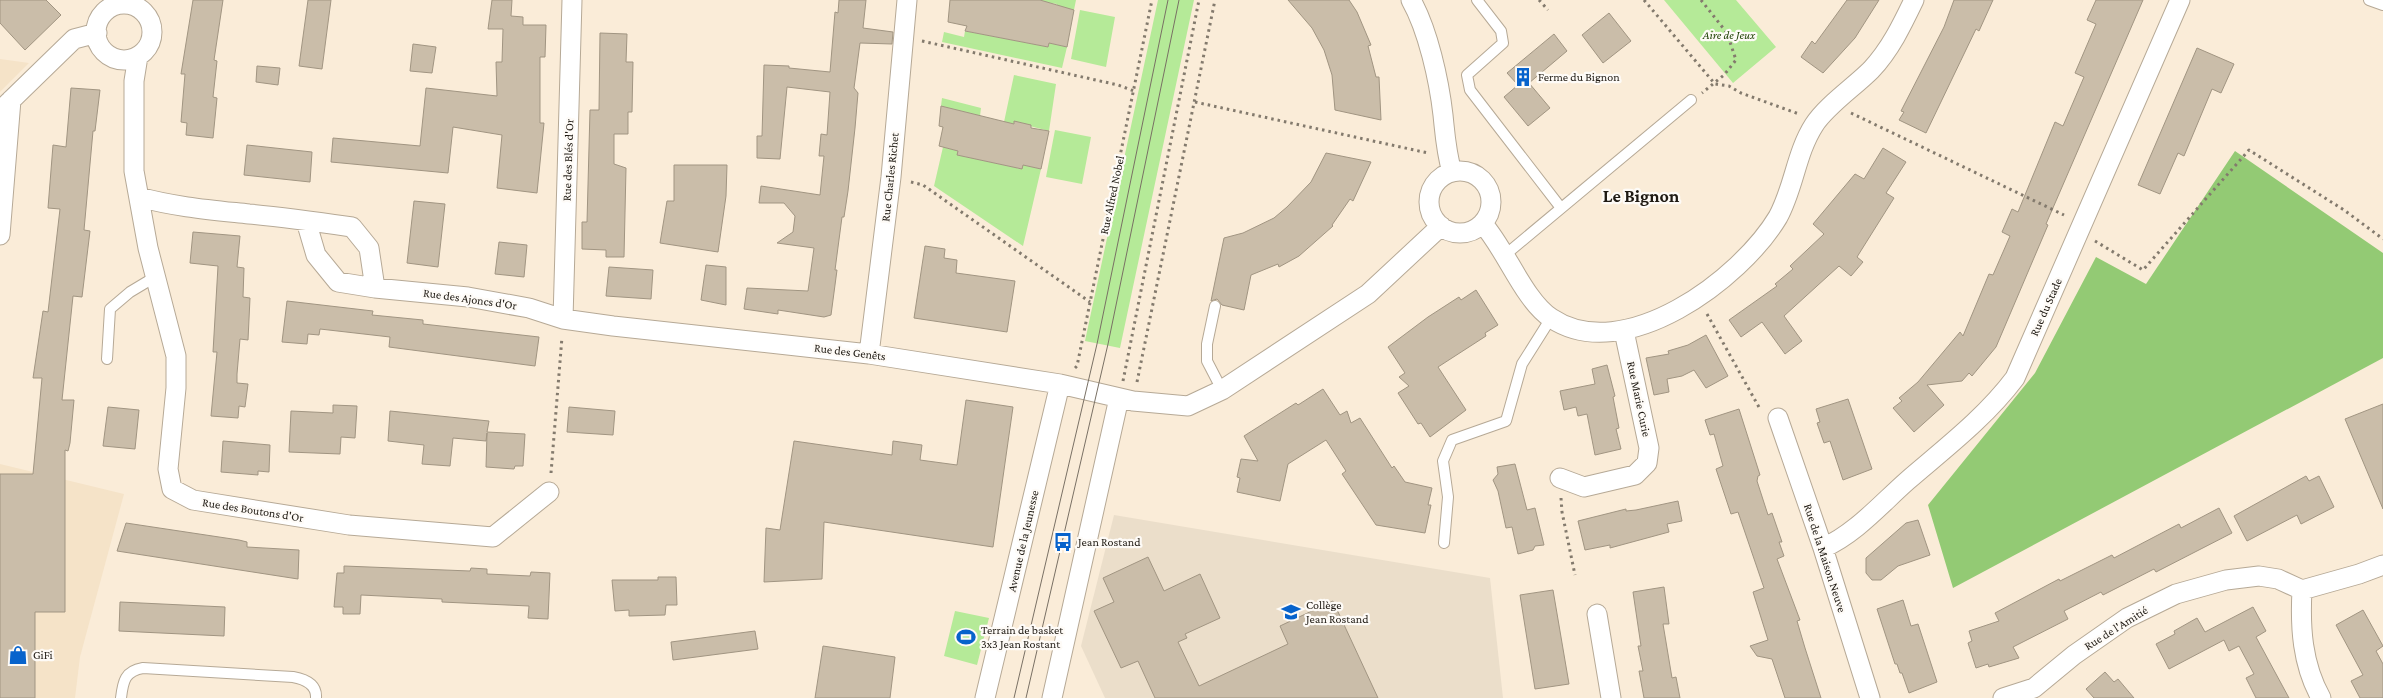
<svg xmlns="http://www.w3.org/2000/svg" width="2383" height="698" font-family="'Crimson Pro',serif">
	<rect width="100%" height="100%" fill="#faecd8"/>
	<path fill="#f5e3c8" d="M0 59 29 63 0 92Z
		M0 464 124 494 80 657 75 698H0Z"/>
	<path fill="#ebdeca" d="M1114 515 1490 578 1503 698H1105L1081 646Z"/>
	<path fill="#b5ea98" d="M1029 0H1076L1074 10 1057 6V4Z
		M1158 0H1194L1120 348 1085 341Z
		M1664 0H1736L1776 47 1733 83Z
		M1080 10 1115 17 1106 67 1071 59Z
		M965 31 1048 47 1049 43 1067 47 1062 68 942 42 944 32 964 37Z
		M1014 75 1056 84 1049 131 1014 122V124L1004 122Z
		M942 98 981 108 980 116 941 106Z
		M1055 130 1091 137 1082 184 1046 177Z
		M943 147 958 151V155L1021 169 1023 165 1041 169 1023 246 934 186Z
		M955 611 989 618 977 665 944 656Z"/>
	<path fill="#93ca74" d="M2235 151 2383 253V358L1953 588 1928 505 2035 373 2096 257 2146 284Z"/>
	<path fill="#cabda9" stroke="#a19582" d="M0 0H46L61 15 25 50 0 23Z
		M193 0H223L214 60 217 61 213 97 217 98 213 138 186 135 187 123 181 122 185 74H181Z
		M308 0H331L322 69 299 66Z
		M492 0H512L511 16 523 17V25H546L545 57H540V123H544L537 193 497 188 502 135 453 127 448 173 331 162 333 138 420 146 426 88 497 96 496 62H502L503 29H488Z
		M839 0H866L863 28 893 32 892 44 860 43 854 88 858 93 855 128 848 191 844 217H842L835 270H837L831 315 824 317 778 310V314L744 309 747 288 808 291 814 248 777 243 793 232 795 216 784 203H759L761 186 820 195 824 156H819L821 134 827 135 830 92 787 87 780 159 757 158V136H762L764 65 789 66V68L830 72 835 12 838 13Z
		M950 0H1040L1074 10 1067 47 1049 43 1048 47 965 31 967 26 948 22Z
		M1288 0H1349L1357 12 1371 45 1368 46 1376 77H1379L1381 120 1335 110 1332 75 1324 50 1312 28Z
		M1847 0H1879L1855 38 1823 73 1801 57 1812 41 1815 44Z
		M1954 0H1993L1979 31 1976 29 1926 133 1899 120 1904 112 1901 111 1944 27Z
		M2096 0H2143L2046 224 2048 225 1996 347 1972 376 1969 373 1962 381 1927 385 1944 405 1914 432 1893 408 1902 401 1899 398 1918 382 1960 332 1963 336 1989 274 1993 275 2010 236 2002 232 2012 209 2018 212 2055 122 2063 126 2084 77 2075 73 2096 24 2087 20Z
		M1609 13 1631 41 1603 63 1582 35Z
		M600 33 627 34 626 62H633L632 112H628V134H614V164L626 168 624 257H606V250L582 249V222H587L590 110H599Z
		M1554 34 1567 51 1529 83 1550 108 1528 126 1504 97 1518 85 1507 73Z
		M413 44 436 47 432 73 410 71Z
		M2197 48 2234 64 2221 93 2212 89 2184 156 2178 153 2160 194 2138 185Z
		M257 66 280 68 278 85 256 82Z
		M71 88 100 90 95 131H93L84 230 90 231 82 297 73 296 62 400H74L70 443 68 451 65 450V612H35V698H0V474H33L42 378H33L43 311 48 312 60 209 48 208 53 145 66 147Z
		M941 106 1014 124V121L1031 125V128L1049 131 1041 169 1023 165 1022 169 957 155 958 151 939 146 943 127 939 126Z
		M247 145 312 152 310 182 244 175Z
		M1883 148 1906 162 1886 193 1894 198 1857 257 1863 262 1851 276 1839 266 1784 316 1802 341 1785 354 1762 322 1741 337 1729 320 1777 286 1775 284 1793 269 1790 266 1824 234 1813 224 1855 174 1864 179Z
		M1326 153 1371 162 1353 201 1350 199 1332 225 1333 226 1299 256 1279 267 1278 264 1251 275 1244 310 1222 305 1217 299 1211 301 1224 238 1243 233 1274 218 1287 207 1311 182Z
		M674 165H727L726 196 718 252 660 243 667 201H674Z
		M414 201 445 204 438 267 407 263Z
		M193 232 240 236 237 267 244 268 243 297 250 298 248 340 240 339 237 374V383L248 384 245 407 239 406 238 418 211 416 217 352H213L218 266 190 263Z
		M499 242 527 245 524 277 495 274Z
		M925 246 945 249 944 258 957 260 956 273 1015 281 1007 332 914 318Z
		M706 265 726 267V305L701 300Z
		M609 267 653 270 651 299 606 296Z
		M1476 290 1498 325 1485 333 1486 336 1438 367 1466 410 1430 437 1421 423 1418 424 1398 393 1409 386 1399 377 1405 373 1388 347 1428 317 1459 297 1461 300Z
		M287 301 373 311 372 315 423 320V324L539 337 535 366 389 347 390 337 320 329 319 335 308 334 307 344 282 342Z
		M1706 335 1728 376 1706 388 1694 370 1682 376 1667 379 1669 392 1654 395 1646 358 1669 354 1668 351 1688 345Z
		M1607 365 1615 396 1613 397 1619 428 1616 429 1621 449 1595 455 1587 414 1578 416 1576 407 1564 410 1560 391 1595 384 1592 369Z
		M1323 389 1340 415 1347 411 1351 423 1360 418 1392 468 1394 466 1405 482 1432 488 1428 505H1431L1425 533 1376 525 1342 474 1346 471 1326 440 1288 464 1280 501 1237 492 1240 478 1237 477 1241 459 1258 461 1244 436 1296 403 1298 405Z
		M1848 399 1872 469 1843 480 1830 441 1824 443 1817 423 1820 422 1816 409Z
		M966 400 1013 407 993 547 824 522 822 579 764 582 766 528 780 530 794 441 892 455 893 441 922 445 920 460 957 465Z
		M2383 404V509L2345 419Z
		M333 405 357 406 355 438 341 437 340 454 289 452 291 411 333 413Z
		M108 407 139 410 135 449 103 446Z
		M569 407 615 411 613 435 567 432Z
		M1739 409 1760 475 1758 476 1757 481 1768 515 1772 513 1782 542H1779L1784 556 1777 559 1800 620 1797 621 1805 648 1821 698H1785L1772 659 1757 656 1750 646 1768 640 1753 592 1764 588 1738 512 1731 514 1716 469 1723 466 1714 434 1710 435 1705 420Z
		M390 411 489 421 487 432 525 434 523 466H515L514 469 486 467 487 433 486 441 453 438 450 466 422 464 424 445 388 441Z
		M223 441 270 445 269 472 258 471V475L221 472Z
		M1515 464 1527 510 1535 508 1544 545 1535 546 1533 550 1518 554 1512 527 1506 528 1498 491 1493 480 1498 474 1497 467Z
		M2306 476 2309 481 2319 476 2334 507 2301 524 2297 515 2247 541 2234 516Z
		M1678 501 1682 521 1667 524 1669 532 1610 548V545L1585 550 1578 521 1626 509V511L1636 510Z
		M2219 508 2232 533 2156 572 2154 569 2103 595 2101 592 2064 611 2068 619 2013 647 2019 658 1989 667 1988 664 1976 668 1968 643 1972 641 1969 631 1999 621 1995 613 2059 579 2060 581 2112 555 2114 558 2179 524 2181 528Z
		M1918 520 1930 555 1898 566 1881 580H1872L1866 573V558L1906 523Z
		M126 523 239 540 247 542V547L299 550 298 579 117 551Z
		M1148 557 1164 591 1200 574 1220 618 1185 634 1187 638 1178 642 1199 686 1288 644 1280 626 1333 601 1378 698H1155L1138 661 1121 668 1094 611 1114 602 1103 578Z
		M344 566 470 571 471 568 487 569V574L530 576 531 572 550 573 548 619 528 618 529 606 442 602V599L361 595 360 614H343V607H334L337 573H344Z
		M658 577H676L677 605H666L665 615 629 616V610L615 611 612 580H658Z
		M1664 587 1669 624H1663L1672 678 1676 677 1680 698H1644L1639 671H1643L1638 646H1641L1633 592Z
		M1553 590 1569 684 1535 689 1520 595Z
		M1903 600 1911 626 1918 624 1937 682 1909 693 1902 673H1900L1897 664H1895L1877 609Z
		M120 602 225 607 224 636 119 631Z
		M2253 607 2266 631 2256 637 2289 698H2256L2246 678 2254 674 2239 646 2229 651 2224 640 2169 669 2156 644 2175 634 2174 631 2197 618 2205 632Z
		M2363 610 2383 646 2376 651 2383 664V698H2360L2351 681 2363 675 2336 625Z
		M755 631 758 649 673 660 671 642Z
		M823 646 895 657 890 698H815Z
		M2105 672 2114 682 2118 679 2134 698H2094L2086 689Z"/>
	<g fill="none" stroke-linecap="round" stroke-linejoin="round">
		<g stroke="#b6a996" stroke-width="12">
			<path id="lane" d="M1477 0 1501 31 1503 43 1467 75 1470 90 1561 208
				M2369 0 2383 5
				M1505 255 1691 100
				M1215 306 1207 344V361L1222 390
				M107 359 110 309 130 292 155 277
				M1444 543 1448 497 1443 461 1452 440 1506 421 1522 364 1551 318
				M121 698C123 681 125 671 143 668L293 677C304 679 317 684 316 698"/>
		</g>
		<g stroke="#b6a996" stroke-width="21">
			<path id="street" d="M1411 0C1428 30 1439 80 1443 115 1445 134 1446 152 1452 172
				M96 32a28 28 0 1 1 56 0a28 28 0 1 1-56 0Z
				M138 56 134 81V171L148 248 176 356V388L168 469 172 489 193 500 349 525 493 537 549 492
				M2 109 74 39 97 33
				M1429 202a31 31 0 1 1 62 0a31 31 0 1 1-62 0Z
				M139 197C175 207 212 210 249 214 284 217 318 222 352 227L369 248 375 288 338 282 316 255 306 221
				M1483 224C1506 250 1524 300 1551 318 1624 367 1741 279 1778 217 1794 188 1796 153 1814 125 1826 106 1854 87 1871 70 1890 50 1902 25 1914 0
				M0 235 11 100
				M375 288 468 297 529 308 563 319 613 326 869 354 1060 384 1133 401 1188 406 1222 390 1368 294 1441 226
				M563 319 572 0
				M869 354 891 177 907 0
				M1778 418 1823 548 1870 698
				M1560 478 1584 487 1635 475 1647 463 1649 448 1624 331
				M1823 548C1855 534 1881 504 1907 481 1944 449 1985 418 2015 378L2180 0
				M2302 590C2300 627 2302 664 2321 698
				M1597 614 1611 698
				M985 698 1060 384
				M1052 698 1119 398
				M2003 698 2034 688 2074 655 2127 618 2176 594 2226 580 2259 576 2278 579 2302 590 2359 574 2383 565"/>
		</g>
		<path stroke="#837a6d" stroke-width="3" stroke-dasharray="2.5 4" stroke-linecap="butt" d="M1539 0 1548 10
			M1644 0 1715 84 1729 86 1741 93 1799 114
			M1701 0 1727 33 1736 60 1724 75 1702 93
			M922 41 1118 85 1134 91
			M1195 102 1428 153
			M1851 113 2064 215
			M911 182 923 185 1090 302
			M2095 241 2143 270 2249 150 2344 210 2383 239
			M1707 314 1760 409
			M1075 368 1077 366 1152 0
			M1123 381 1199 0
			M1137 382 1215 0
			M551 473 562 337
			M1561 498 1562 512 1575 575"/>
		<use href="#lane" stroke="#fff" stroke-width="10"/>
		<use href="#street" stroke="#fff" stroke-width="19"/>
		<path stroke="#797064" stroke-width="1" d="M1014 698 1097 344 1168 0
			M1026 698 1108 344 1179 0"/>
	</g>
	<defs>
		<g id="building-bare" transform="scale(1.5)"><path d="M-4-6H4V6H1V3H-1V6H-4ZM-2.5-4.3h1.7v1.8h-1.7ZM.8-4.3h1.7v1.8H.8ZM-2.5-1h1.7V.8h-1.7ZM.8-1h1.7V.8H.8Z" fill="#0763cc" stroke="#fefbf7" stroke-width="2.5" paint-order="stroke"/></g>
		<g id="bus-bare" transform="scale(1.5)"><path d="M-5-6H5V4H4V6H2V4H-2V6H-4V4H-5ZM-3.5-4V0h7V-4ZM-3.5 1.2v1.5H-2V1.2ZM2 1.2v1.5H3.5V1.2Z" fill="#0763cc" stroke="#fefbf7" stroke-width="2.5" paint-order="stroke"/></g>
		<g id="school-bare" transform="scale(1.5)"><path d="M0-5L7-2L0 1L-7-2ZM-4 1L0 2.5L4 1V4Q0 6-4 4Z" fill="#0763cc" stroke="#fefbf7" stroke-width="2.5" paint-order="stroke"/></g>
		<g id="stadium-bare" transform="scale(1.5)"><path d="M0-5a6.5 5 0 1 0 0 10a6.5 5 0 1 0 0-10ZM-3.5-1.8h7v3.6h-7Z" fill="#0763cc" stroke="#fefbf7" stroke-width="2.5" paint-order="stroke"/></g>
		<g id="shop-bare" transform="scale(1.5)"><path d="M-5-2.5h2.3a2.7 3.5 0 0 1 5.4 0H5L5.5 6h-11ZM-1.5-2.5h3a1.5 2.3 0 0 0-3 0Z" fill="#0763cc" stroke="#fefbf7" stroke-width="2.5" paint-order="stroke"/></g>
	</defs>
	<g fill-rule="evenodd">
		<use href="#building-bare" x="1523" y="77"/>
		<use href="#bus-bare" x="1063" y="542"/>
		<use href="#school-bare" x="1291" y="612"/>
		<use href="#stadium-bare" x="966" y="637"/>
		<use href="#shop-bare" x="18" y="655"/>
	</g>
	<g text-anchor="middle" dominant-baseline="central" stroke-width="4.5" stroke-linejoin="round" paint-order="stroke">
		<g font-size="12" font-style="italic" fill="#214306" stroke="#fefbf7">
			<text x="1729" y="35">Aire de Jeux</text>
		</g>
		<g font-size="12" fill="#1f1a13" stroke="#fefbf7" text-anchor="start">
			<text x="1538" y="77">Ferme du Bignon</text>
			<text x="1078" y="542">Jean Rostand</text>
			<text x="1306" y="605">Collège<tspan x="1306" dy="14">Jean Rostand</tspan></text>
			<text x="981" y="630">Terrain de basket<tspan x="981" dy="14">3x3 Jean Rostant</tspan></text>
			<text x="33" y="655">GiFi</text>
		</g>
		<g font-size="12" fill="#1f1a13" stroke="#fefbf7">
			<text transform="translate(568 160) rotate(-88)">Rue des Blés d'Or</text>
			<text transform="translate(890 177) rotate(-84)">Rue Charles Richet</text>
			<text transform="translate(1112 195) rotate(-78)">Rue Alfred Nobel</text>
			<text transform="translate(470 299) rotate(8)">Rue des Ajoncs d'Or</text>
			<text transform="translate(2046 307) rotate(-66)">Rue du Stade</text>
			<text transform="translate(850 352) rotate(7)">Rue des Genêts</text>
			<text transform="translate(1639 399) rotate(78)">Rue Marie Curie</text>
			<text transform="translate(253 510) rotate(9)">Rue des Boutons d'Or</text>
			<text transform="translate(1023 541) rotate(-77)">Avenue de la Jeunesse</text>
			<text transform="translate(1825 558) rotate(72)">Rue de la Maison Neuve</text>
			<text transform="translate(2116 628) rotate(-32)">Rue de l'Amitié</text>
		</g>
		<g font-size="18" font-weight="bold" fill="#1f1a13" stroke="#fefbf7">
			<text x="1641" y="196">Le Bignon</text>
		</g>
	</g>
</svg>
